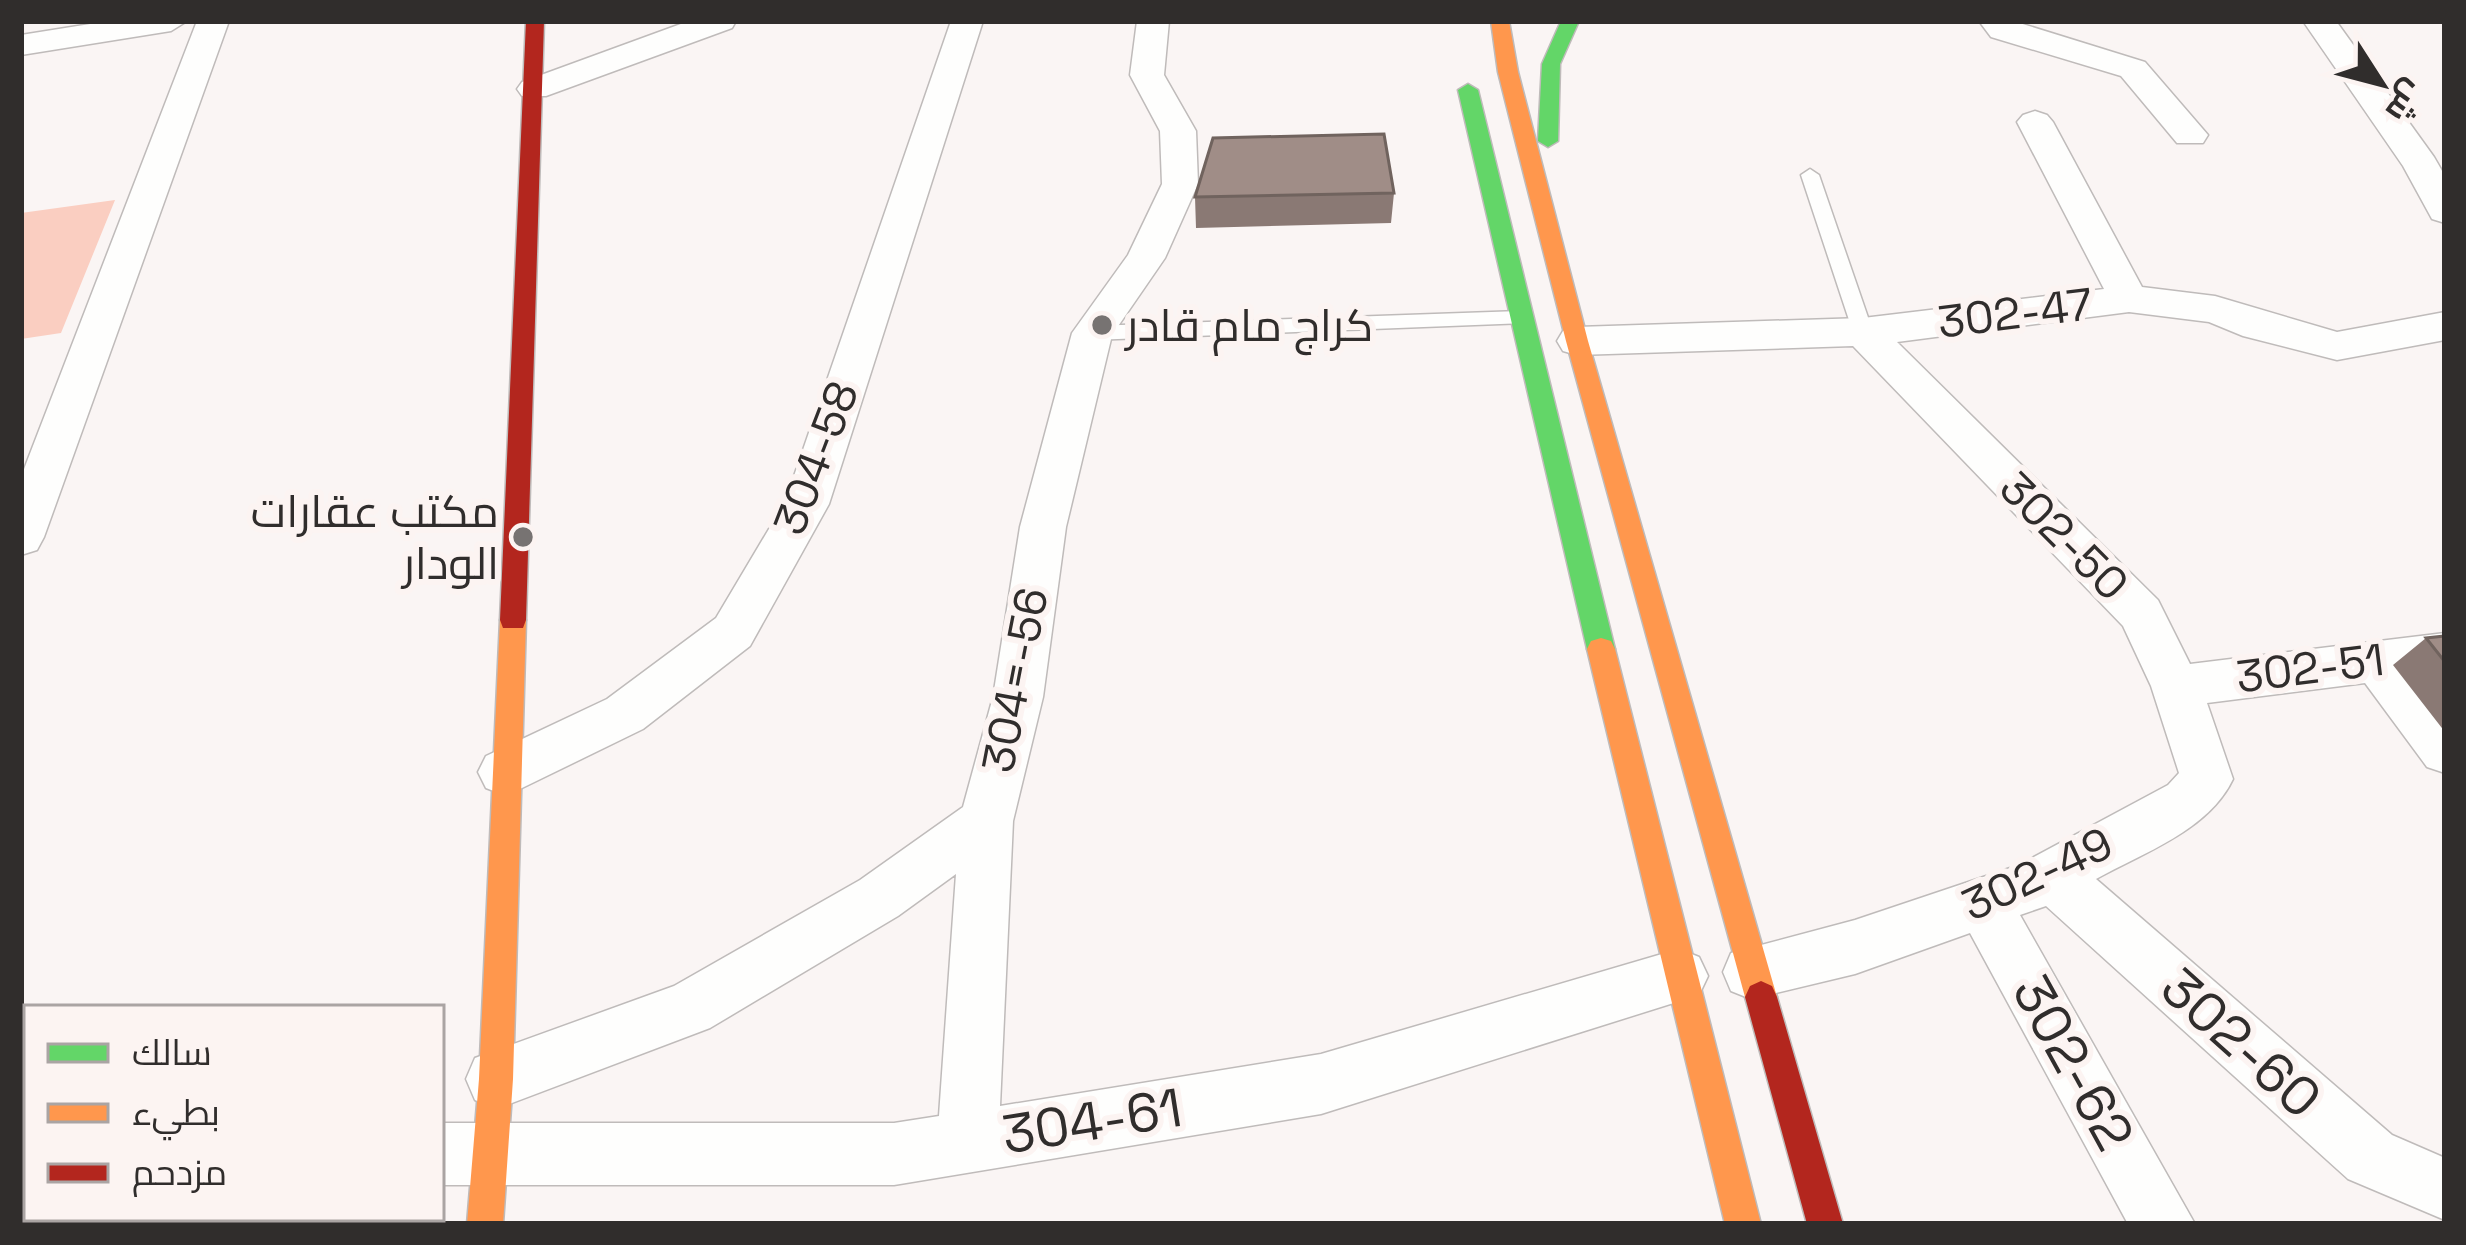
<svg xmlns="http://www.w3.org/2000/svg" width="2466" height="1245" font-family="'Space Grotesk',Cairo,sans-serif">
	<rect width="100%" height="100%" fill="#faf5f4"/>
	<path fill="#facec1" d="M115 200 61 333 21 339V213Z"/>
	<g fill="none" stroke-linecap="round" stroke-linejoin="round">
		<g stroke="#bfbbba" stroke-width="3">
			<path id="lane" d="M1810 169 1819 175 1873 332 1870 337 1863 339 1853 332 1801 175Z
				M1520 311 1530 318 1527 323 1092 340 1082 333 1092 326Z"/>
		</g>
		<g stroke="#bfbbba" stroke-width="3">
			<path id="street" d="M109 21H187L171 31 21 55V35Z
				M197 21H229L44 537 37 550 21 555V477Z
				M689 21H736L732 28 546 96H522L517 89 522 82Z
				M951 21H983L829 504 750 646 643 729 522 788 504 795 486 788 478 772 486 756 607 699 716 618 785 502Z
				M1137 21H1169L1164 75 1196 131 1198 184 1165 258 1112 335 1066 527 1043 697 1013 821 1000 1106 1321 1054 1679 949 1699 957 1708 976 1699 995 1321 1114 894 1185H441V1123H894L939 1116 956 874 898 916 710 1028 496 1109 475 1100 466 1079 475 1058 674 986 860 880 963 807 993 697 1020 527 1072 333 1128 255 1162 184 1160 131 1130 75Z
				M1979 21H2013L2145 62 2208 135 2203 143H2177L2121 76 1991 37Z
				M2303 21H2336L2434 157 2445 176V223L2432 219 2403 166Z
				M2035 111 2047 115 2053 122 2142 287 2215 296 2337 332 2445 312V340L2337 360 2243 336 2209 322 2129 312 1897 342 2158 600 2190 664 2445 633V673L2417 677 2445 712V773L2427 767 2365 683 2207 703 2233 779C2209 830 2143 853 2096 879L2392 1135 2445 1158V1220L2348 1179 2046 906 2020 915 2195 1224H2128L1970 933 1855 974 1751 999 1731 991 1723 972 1731 953 1855 920 2019 865 2168 785 2179 773 2151 686 2123 626 1853 346 1577 355 1563 351 1557 341 1563 331 1577 327 1863 318 2104 289 2017 122 2023 115Z
				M21 1125H27V1187H21Z"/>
		</g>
		<g stroke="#bfbbba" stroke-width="3">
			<path id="fast" d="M1561 21H1579L1560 64 1558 141 1548 147 1538 141 1542 64Z
				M1468 84 1478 90 1615 649 1611 657H1591L1587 649 1458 90Z"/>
		</g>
		<g stroke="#bfbbba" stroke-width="3">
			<path id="slow" d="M1491 21H1509L1518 72 1588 341 1777 997 1772 1008 1761 1013 1750 1008 1745 997 1566 341 1498 72Z
				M513 609 523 612 526 620 513 1079 503 1224H467L479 1079 500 620 503 612Z
				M1601 638 1611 641 1615 649 1761 1224H1725L1587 649 1591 641Z"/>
		</g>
		<g stroke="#bfbbba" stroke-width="3">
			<path id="jam" d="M526 21H544L526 620 523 628H503L500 620Z
				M1761 981 1772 986 1777 997 1843 1224H1807L1745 997 1750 986Z"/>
		</g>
		<use href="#lane" fill="#fefefd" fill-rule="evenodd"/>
		<use href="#street" fill="#fefefd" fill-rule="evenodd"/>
		<use href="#fast" fill="#63d668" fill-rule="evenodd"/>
		<use href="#slow" fill="#ff974d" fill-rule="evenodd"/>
		<use href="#jam" fill="#b3261e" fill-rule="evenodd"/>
	</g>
	<path fill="#8a7974" d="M1394 193 1391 223 1196 228 1195 197Z
		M2445 636V732L2393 665 2426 638Z"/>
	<path fill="#a08d87" stroke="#70635e" stroke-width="3" d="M1384 134 1394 193 1195 197 1213 138Z
		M2445 636V662L2426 638Z"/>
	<g fill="#777372" stroke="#fcf4f2" stroke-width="4.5">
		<circle cx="1102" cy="325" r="12"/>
		<circle cx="523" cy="537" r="12"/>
	</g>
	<g text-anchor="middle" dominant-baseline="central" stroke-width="12" stroke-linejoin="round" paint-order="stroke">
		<g font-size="45" fill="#302d2c" stroke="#fcf4f2">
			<text transform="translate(2015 313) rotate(-7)">302-47</text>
			<text transform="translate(816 458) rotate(-69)">304-58</text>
			<text transform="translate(2064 536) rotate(45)">302-50</text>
			<text transform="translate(2310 668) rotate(-7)">302-51</text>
			<text transform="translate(1015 680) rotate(-79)">304=-56</text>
			<text transform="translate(2037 874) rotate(-25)">302-49</text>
		</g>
		<g font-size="45" fill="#302d2c" stroke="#fcf4f2" text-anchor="start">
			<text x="1126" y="325">کراج مام قادر</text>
			<text x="499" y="511" text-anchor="end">مكتب عقارات<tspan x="499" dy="52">الودار</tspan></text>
		</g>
		<g font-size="54" fill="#302d2c" stroke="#fcf4f2">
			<text transform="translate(2241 1043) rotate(42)">302-60</text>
			<text transform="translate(2073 1063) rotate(61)">302-62</text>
			<text transform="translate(1092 1121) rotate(-9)">304-61</text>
		</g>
	</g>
	<rect width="2466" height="1245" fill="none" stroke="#302d2c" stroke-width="48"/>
	<rect x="24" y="1005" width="420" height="216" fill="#fcf4f2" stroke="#aaa4a3" stroke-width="3"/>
	<rect x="48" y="1044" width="60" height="18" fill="#63d668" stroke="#aaa4a3" stroke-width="3"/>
	<text x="132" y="1065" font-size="36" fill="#302d2c">سالك</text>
	<rect x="48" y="1104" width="60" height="18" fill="#ff974d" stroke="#aaa4a3" stroke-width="3"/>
	<text x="132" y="1125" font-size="36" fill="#302d2c">بطيء</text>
	<rect x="48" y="1164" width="60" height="18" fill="#b3261e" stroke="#aaa4a3" stroke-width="3"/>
	<text x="132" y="1185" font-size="36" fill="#302d2c">مزدحم</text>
	<g transform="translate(2382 84) rotate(126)" stroke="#fcf4f2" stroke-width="9" paint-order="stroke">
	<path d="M0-9L21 45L0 30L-21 45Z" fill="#302d2c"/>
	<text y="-18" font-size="33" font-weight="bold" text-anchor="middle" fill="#302d2c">ش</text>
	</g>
</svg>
